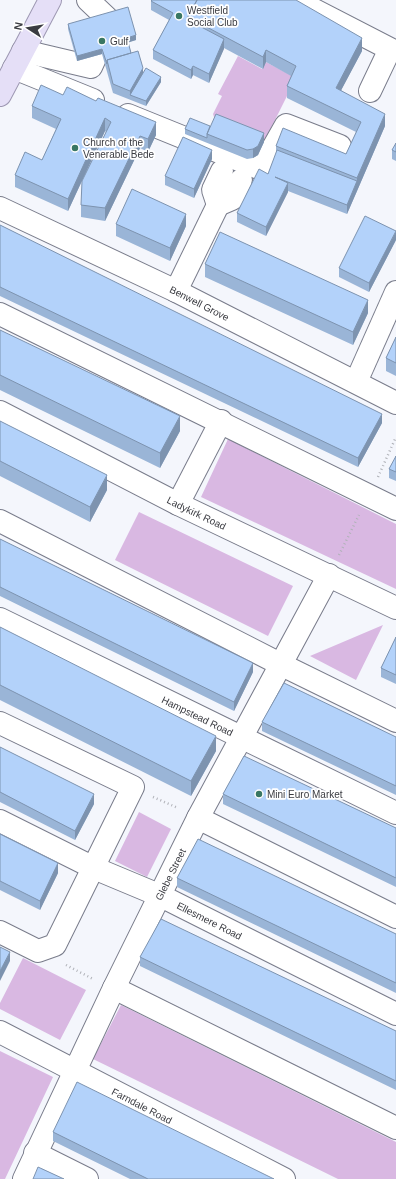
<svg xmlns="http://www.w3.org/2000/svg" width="396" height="1179" font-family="Helvetica,sans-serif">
	<rect width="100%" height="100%" fill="#f4f6fc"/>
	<path fill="#d9b8e2" d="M238 56 262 69 266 62 296 78 264 142 216 123 213 114 222 96 218 94Z
		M228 439 396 524V589L201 497Z
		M139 512 293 586 268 636 115 560Z
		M383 625 356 680 310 656Z
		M139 812 171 829 147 877 115 861Z
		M23 958 86 990 60 1040 0 1009V1003Z
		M121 1005 396 1142V1179H338L93 1059Z
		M0 1051 53 1077 5 1179H0Z"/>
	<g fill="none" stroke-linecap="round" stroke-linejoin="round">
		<g stroke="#797c8b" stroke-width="24">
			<g id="minor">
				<path d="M88 0 107 18"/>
				<path d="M295 0 390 49 370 91"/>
				<path d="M23 51 91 67 96 56"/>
				<path d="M14 68 93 100"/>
				<path d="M128 115 261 169 286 125 340 146"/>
				<path d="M218 205 213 190 222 171"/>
				<path d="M218 205 232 199 241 180"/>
				<path id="s1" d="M0 208 176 291 396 403"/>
				<path d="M176 291 218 205"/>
				<path d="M0 314 396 509"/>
				<path d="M356 382 396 292"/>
				<path id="s2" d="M0 412 178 504 396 608"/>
				<path d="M178 504 221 421"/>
				<path d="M0 521 282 665 396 721"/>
				<path id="s3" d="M0 619 396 813"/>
				<path d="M0 723 133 787 55 945 38 951 0 932"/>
				<path d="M198 818 396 917"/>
				<path id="s4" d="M0 821 94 868 161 896 396 1014"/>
				<path d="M114 988 396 1128"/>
				<path id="s5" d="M0 1032 284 1179"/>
				<path d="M35 1153 87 1179"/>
				<path id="s6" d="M24 1179 114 988 198 818 329 575"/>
			</g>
		</g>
		<g stroke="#9e98b3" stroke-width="24">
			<path id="major" d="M0 95 50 0"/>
		</g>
		<path stroke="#b0b2b8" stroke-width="2.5" stroke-dasharray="1 3" stroke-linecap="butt" d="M378 477 396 437
			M339 555 359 515
			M153 797 178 808
			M66 965 93 979"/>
		<use href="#minor" stroke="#fff" stroke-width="22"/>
		<use href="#major" stroke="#e5dff7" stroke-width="22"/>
	</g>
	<path fill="#9ab5d7" d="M151 1 362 51 341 90 385 126 357 191 347 214 288 191V192L266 236 237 222V213L268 174 276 154V146L346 154 356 132 287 98V86L291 76 266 62 263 69 224 48 209 83 193 75 191 79 153 59V50L169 20 151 10Z
		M68 24 136 40 128 42 131 53 143 73 161 82 146 106 113 93 102 54 77 61 68 29Z
		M63 95 156 135 148 152 140 148 105 221 81 217V205L106 132 105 131 68 211 15 187V175L42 160 56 129 32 118V106Z
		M210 126 264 142 258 155 253 158 247 159 185 134V129Z
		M396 143V161L392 159V150Z
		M212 159 194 198 165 185V176Z
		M116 224 186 226 170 261 116 236Z
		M0 225 382 423 358 467 0 296Z
		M396 240 369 292 339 277V268Z
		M205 264 368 313 353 345 205 277Z
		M0 330 180 431 160 468 0 390Z
		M396 337V376L386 371V358Z
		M0 421 107 490 90 522 0 476Z
		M396 456V481L389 478V469Z
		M0 539 253 672 234 711 0 596Z
		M0 627 216 751 191 796 0 700Z
		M396 637V684L381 677V668Z
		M262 722 396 737V795L262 731Z
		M0 747 94 804 75 840 0 802Z
		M223 794 396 828V887L223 804Z
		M0 834 58 873 40 910 0 890Z
		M177 878 396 934V993L177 887Z
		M140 957 396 1031V1090L140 966Z
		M53 1132 274 1179H130L53 1141Z"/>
	<path fill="#7d93af" d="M136 35V40L127 43V38Z
		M362 38V51L336 100V88Z
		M224 39V49L209 83V74Z
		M102 49V54L77 61V56Z
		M266 50V62L263 69V57Z
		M193 66V75L191 79V70Z
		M143 68V77L130 95V100V91Z
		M161 77V82L146 106V101Z
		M385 114V126L357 191 347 214V205L357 181V178Z
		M105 118V131L68 211V199Z
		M156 122V135L148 152V139Z
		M264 133V142L258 155 253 158V149Z
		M140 136V148L105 221V208Z
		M212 150V159L194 198V189Z
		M288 183V192L266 236V227Z
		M186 214V226L170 261V248Z
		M396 231V240L369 292V283Z
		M368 300V313L353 345V332Z
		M382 414V423L358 467V458Z
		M180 416V431L160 468V453Z
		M107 475V490L90 522V507Z
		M253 663V672L234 711V702Z
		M216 736V751L191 796V781Z
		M94 794V804L75 840V831Z
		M58 863V873L40 910V901Z
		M10 952V961L0 981V971Z"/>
	<path fill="#b3d2fa" stroke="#7d93af" d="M152 0H197L188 17V20L224 39 209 74 193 66 191 70 153 50 173 13 151 1Z
		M197 0H296L362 38 336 88 385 114 357 178 276 146 283 128 346 154 361 122 287 86 296 66 266 50 263 57 188 17Z
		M128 7 136 35 127 38 131 53 107 60V64L102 49 77 56 68 24Z
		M138 51 143 68 130 91 113 84 107 60Z
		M146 68 161 77 146 101 130 95Z
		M41 85 63 95 67 87 96 101 98 98 156 122 148 139 140 136 105 208 81 205 82 181 111 122 105 118 68 199 15 175 25 152 42 160 61 119 32 106Z
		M216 114 264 133 258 146 253 149 247 150 207 134Z
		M190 118 210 126 207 134V138L185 129Z
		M183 137 212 150 194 189 165 176Z
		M396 143V152L392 150Z
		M277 150 357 181 347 205 275 177 288 183 266 227 237 213 259 169 268 174Z
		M132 189 186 214 170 248 116 224Z
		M365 216 396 231 369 283 339 268Z
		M0 225 382 414 358 458 0 287Z
		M220 232 368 300 353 332 205 264Z
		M0 330 180 416 160 453 0 375Z
		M396 337V363L386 358Z
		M0 421 107 475 90 507 0 461Z
		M396 456V472L389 469Z
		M0 539 253 663 234 702 0 587Z
		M0 627 216 736 191 781 0 685Z
		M396 637V675L381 668Z
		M284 683 396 737V786L262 722Z
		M0 747 94 794 75 831 0 792Z
		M244 756 396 828V878L223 794Z
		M0 834 58 863 40 901 0 881Z
		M198 839 396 934V983L177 878Z
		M161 919 396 1031V1081L140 957Z
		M0 947 10 952 0 971Z
		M77 1082 274 1179H148L53 1132Z
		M38 1167 64 1179H33Z"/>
	<g fill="#397763" stroke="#fff" stroke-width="1.5">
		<circle cx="179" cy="16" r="4"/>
		<circle cx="102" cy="41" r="4"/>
		<circle cx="75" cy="148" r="4"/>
		<circle cx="259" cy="794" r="4"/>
	</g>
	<g text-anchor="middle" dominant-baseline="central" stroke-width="3.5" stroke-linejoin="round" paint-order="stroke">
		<g font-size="10" fill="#3a3b41" stroke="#fff" text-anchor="start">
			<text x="187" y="10">Westfield<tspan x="187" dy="12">Social Club</tspan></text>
			<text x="110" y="41">Gulf</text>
			<text x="83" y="142">Church of the<tspan x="83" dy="12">Venerable Bede</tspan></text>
			<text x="267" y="794">Mini Euro Market</text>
		</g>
		<g font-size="10" fill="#3a3b41" stroke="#fff">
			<text stroke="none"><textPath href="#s1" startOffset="221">Benwell Grove</textPath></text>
			<text stroke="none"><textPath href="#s2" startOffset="221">Ladykirk Road</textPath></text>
			<text stroke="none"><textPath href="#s3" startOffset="220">Hampstead Road</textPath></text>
			<text stroke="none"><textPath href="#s6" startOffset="338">Glebe Street</textPath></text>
			<text stroke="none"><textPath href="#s4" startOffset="232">Ellesmere Road</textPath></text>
			<text stroke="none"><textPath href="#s5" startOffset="160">Farndale Road</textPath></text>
		</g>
	</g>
	<g transform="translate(28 28) rotate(282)" stroke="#ffffff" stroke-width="3" paint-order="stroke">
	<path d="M0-3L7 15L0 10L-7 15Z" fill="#3a3b41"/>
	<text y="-6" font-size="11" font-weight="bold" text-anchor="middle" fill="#3a3b41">N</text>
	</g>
</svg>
